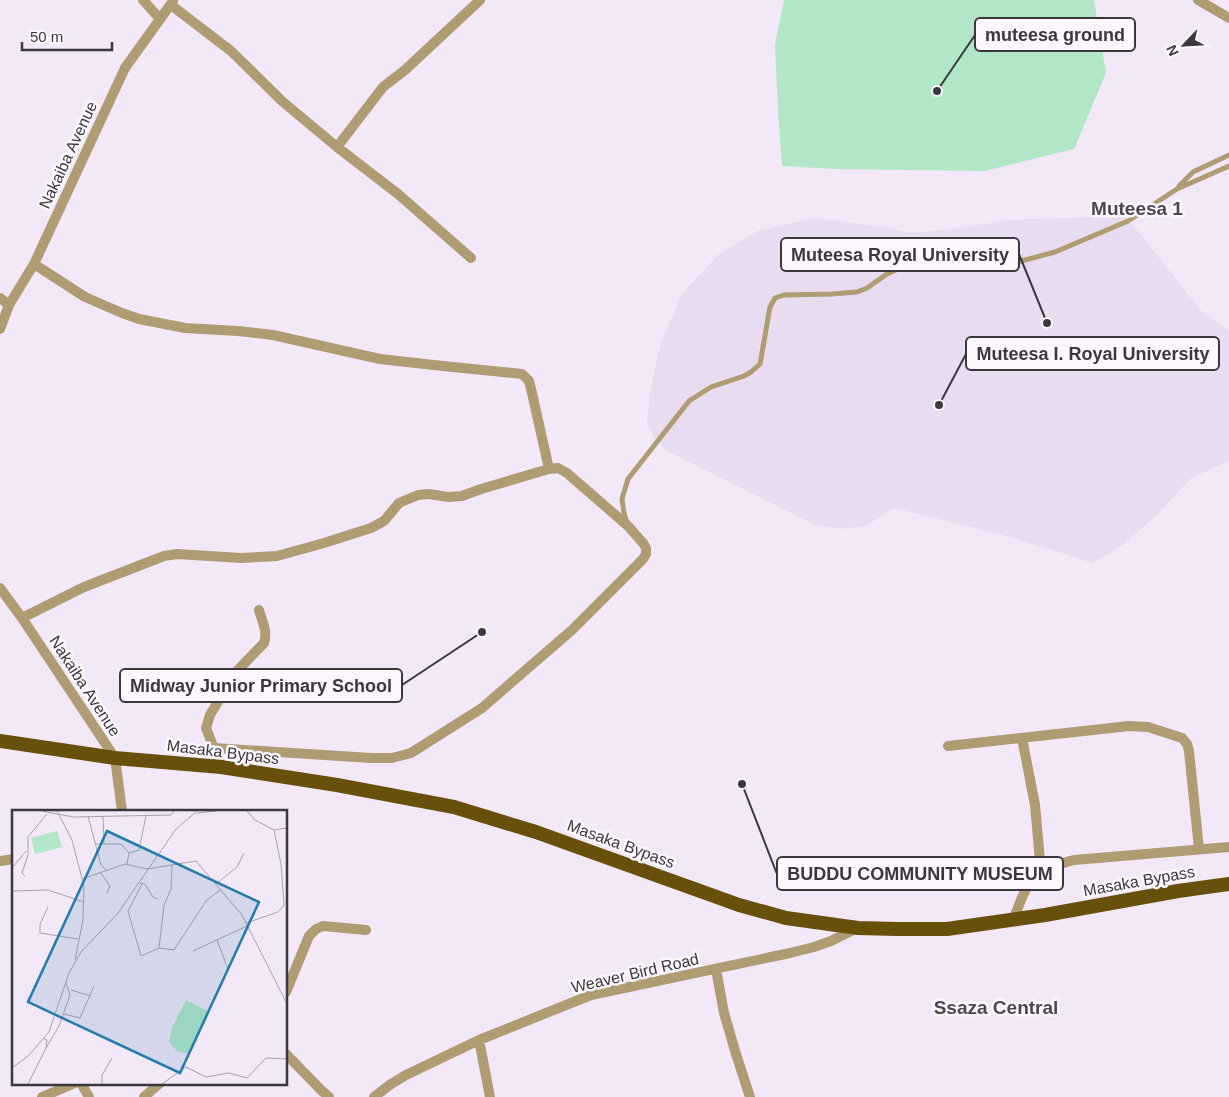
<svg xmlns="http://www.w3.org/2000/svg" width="1229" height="1097" font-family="Helvetica,sans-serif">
	<rect width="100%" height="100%" fill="#f2e8f7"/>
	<path fill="#e9dbf0" d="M1123 216 1135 227 1202 312 1229 330V461L1190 479 1155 517 1121 546 1093 563 1014 538 895 508 865 526 841 529 815 525 667 451 655 439 647 422 651 388 660 346 681 295 719 254 760 230 817 218 889 228 910 233 954 229 1008 220Z"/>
	<path fill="#b1e6c6" d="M784 0H1094L1106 73 1074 149 985 171 836 169 782 166 778 110 775 45Z"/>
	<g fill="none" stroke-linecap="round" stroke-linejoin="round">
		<path stroke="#af9c73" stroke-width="5" d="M1179 186 1193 172 1229 155
			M627 523 624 513 622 499 628 479 689 401 711 387 744 376 751 372 760 364 770 307 775 298 784 295 832 294 857 292 867 288 887 274 898 269 1014 263 1055 252 1128 221 1177 189 1229 166"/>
		<path stroke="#af9c73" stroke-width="10" d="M143 0 160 19
			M1198 0 1229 18
			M171 5 231 51 283 102 337 147 398 194 471 258
			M337 147 383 87 405 70 480 0
			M34 264 85 297 122 313 139 319 185 328 238 331 273 335 380 359 443 366 522 374 529 381 532 393 549 469
			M0 298 9 305
			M0 329 9 305 34 264 125 68 173 1
			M0 588 22 618 115 758 122 811
			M22 618 84 587 164 556 177 554 241 558 277 556 324 543 371 528 384 521 399 503 418 495 429 494 448 497 462 496 481 489 549 469 558 468 567 473 628 526 643 543 646 548V554L643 559 572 630 482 708 411 753 392 758H371L214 748
			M1022 738 1035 805 1041 872
			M948 746 1129 726 1148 727 1182 738 1187 744 1189 751 1199 849
			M221 767 206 728 210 715 235 673 264 643C268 632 262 621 259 610
			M0 861 14 859
			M1013 920C1020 904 1025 883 1040 872 1049 866 1063 863 1074 860L1229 847
			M716 969 724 1013 736 1054 750 1097
			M286 992 309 936 316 929 323 926 366 930
			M479 1040 490 1097
			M286 1054 321 1090 329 1097
			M81 1083 89 1097
			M42 1097 75 1083
			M144 1097 160 1083
			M374 1097 391 1084 406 1075 479 1040 591 995 790 953 814 947 831 941 857 928"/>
		<path stroke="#68500b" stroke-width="14" d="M0 741 115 758 221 767 337 785 454 807 536 832 739 905 786 918 858 928 897 929H947L1045 915 1178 891 1229 884"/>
	</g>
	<g text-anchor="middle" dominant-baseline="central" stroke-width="5" stroke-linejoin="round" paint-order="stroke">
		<g font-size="16" fill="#3b373d" stroke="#fcf8fe">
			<text transform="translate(68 155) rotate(-65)">Nakaiba Avenue</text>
			<text transform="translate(85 686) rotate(57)">Nakaiba Avenue</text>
			<text transform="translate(223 752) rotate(7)">Masaka Bypass</text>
			<text transform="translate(621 844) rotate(20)">Masaka Bypass</text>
			<text transform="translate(1139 881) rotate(-10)">Masaka Bypass</text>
			<text transform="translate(635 973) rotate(-13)">Weaver Bird Road</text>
		</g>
		<g font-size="19" font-weight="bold" fill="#4d4551" stroke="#fcf8fe">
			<text x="1137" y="208">Muteesa 1</text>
			<text x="996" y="1007">Ssaza Central</text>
		</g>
	</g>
	<g transform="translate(12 810)">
		<rect width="275" height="275" fill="#f2e8f7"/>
		<path d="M45 21 50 37 23 44 19 28ZM174 190 198 202 178 244 165 241 157 232 160 218Z" fill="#b1e6c6"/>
		<path fill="none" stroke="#a9a1ad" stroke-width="1" d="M30 1 61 7 159 5 162 1M45 1 60 30 72 76 71 110 63 150M235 1 243 10 262 20 275 18M185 3 204 1M76 6 89 55 94 60M91 6 92 34M84 34H109L117 43 115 54M117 43 127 40 134 6M0 58 14 41M88 62 98 76 95 83M13 66 10 63 16 45V27L35 4M70 69 113 54 135 59 184 51 230 105 275 194M128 73 133 74 141 87 146 89M130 74 116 101 129 146 147 138 162 140 194 91 208 80M204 74 225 57 232 43M0 81 36 80 72 92M36 97 28 114V123L66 129M234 113 266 102 272 95 269 54 262 20M205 130 216 159M147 138 152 95 159 79 160 55M181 141 235 116M59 180 79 186M52 204 68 208 82 176M34 238 47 216 58 185 54 173M0 258 16 246 37 222 57 163 69 142 106 103 164 19 185 1M16 274 34 238 35 230 32 229M90 274V265L100 248M150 274 174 257 194 267 217 263 235 268 254 248 275 249"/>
		<path fill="#267cac" fill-opacity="0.15" stroke="#267cac" stroke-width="2.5" d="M95 21 247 92 168 263 16 192Z"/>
		<rect width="275" height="275" fill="none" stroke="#3b373d" stroke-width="2.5"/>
	</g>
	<path fill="none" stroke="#3b373d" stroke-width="2" d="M937 91L975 35M1047 323L1019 254M939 405L966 354M482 632L402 685M742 784L777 874"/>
	<g fill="#3b373d" stroke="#fcf8fe" stroke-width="2">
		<circle cx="937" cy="91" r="5"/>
		<circle cx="1047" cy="323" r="5"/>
		<circle cx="939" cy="405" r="5"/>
		<circle cx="482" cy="632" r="5"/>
		<circle cx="742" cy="784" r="5"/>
	</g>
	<g fill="#fcf8fe" stroke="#3b373d" stroke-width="2">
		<rect x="975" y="18" width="160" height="33" rx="5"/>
		<rect x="781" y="238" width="238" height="33" rx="5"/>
		<rect x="966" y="337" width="253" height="33" rx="5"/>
		<rect x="120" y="669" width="282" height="33" rx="5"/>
		<rect x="777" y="857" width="286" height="33" rx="5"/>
	</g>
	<g font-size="18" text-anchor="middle" font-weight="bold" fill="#3b373d">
		<text x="1055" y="41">muteesa ground</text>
		<text x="900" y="261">Muteesa Royal University</text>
		<text x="1093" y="360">Muteesa I. Royal University</text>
		<text x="261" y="692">Midway Junior Primary School</text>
		<text x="920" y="880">BUDDU COMMUNITY MUSEUM</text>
	</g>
	<g transform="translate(1184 45) rotate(245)" stroke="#fcf8fe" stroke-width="4" paint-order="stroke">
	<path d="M0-4L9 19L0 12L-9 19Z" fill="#3b373d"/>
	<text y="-8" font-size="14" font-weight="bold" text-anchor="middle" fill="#3b373d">N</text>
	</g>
	<path d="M22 42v8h90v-8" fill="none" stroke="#3b373d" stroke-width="2.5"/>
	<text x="30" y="42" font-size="15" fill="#3b373d" stroke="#fcf8fe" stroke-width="4" paint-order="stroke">50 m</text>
</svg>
